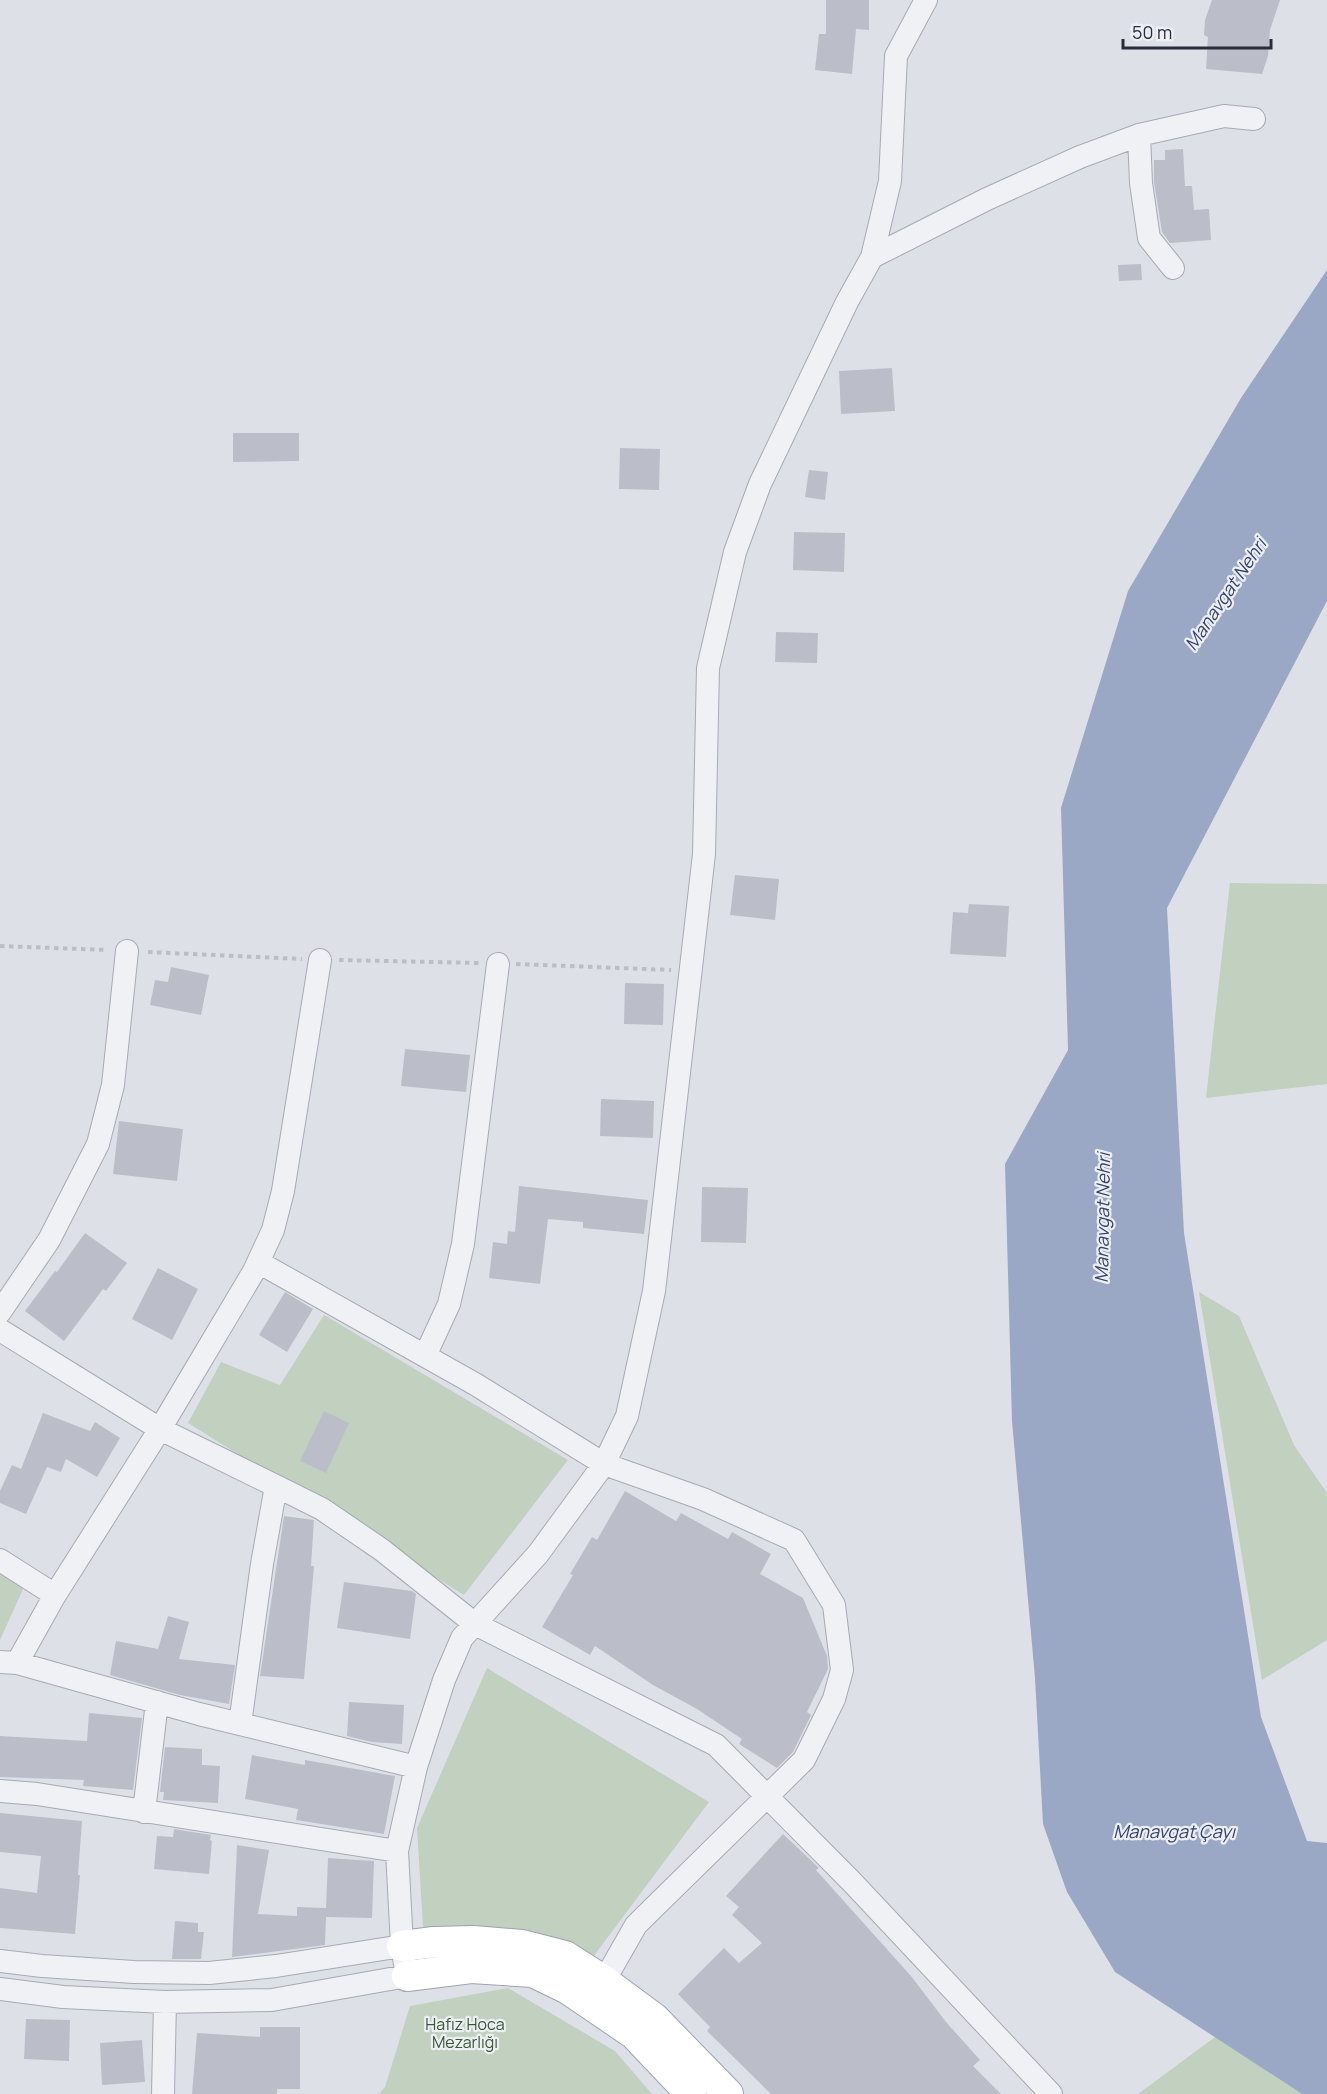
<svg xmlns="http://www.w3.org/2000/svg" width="1327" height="2094" font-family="Manrope,sans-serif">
	<rect width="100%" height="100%" fill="#dee0e7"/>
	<path fill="#c1d0bf" d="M1230 883 1327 884V1084L1206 1098Z
		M1199 1292 1239 1316 1294 1445 1327 1493V1640L1262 1680Z
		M324 1315 568 1460 464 1595 188 1423 221 1362 280 1385Z
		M0 1572 24 1587 0 1640Z
		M487 1668 709 1802 593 1957 505 1928 423 1927 417 1828Z
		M508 1988 615 2051 652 2094H379L385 2087 410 2006Z
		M1215 2037 1302 2094H1138Z"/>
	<path fill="#9aa8c5" d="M1327 270V601L1167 908 1184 1233 1261 1717 1307 1841 1327 1843V2094H1302L1115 1972 1067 1892 1043 1824 1035 1678 1012 1421 1005 1164 1068 1050 1061 808 1128 591 1241 398Z"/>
	<path fill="#bbbec9" d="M826 0H869V30L856 29 852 74 815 70 819 34H826Z
		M1212 0H1280L1270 30 1268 56 1262 74 1206 69 1208 37 1204 35 1205 20Z
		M1183 149 1185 186H1192L1194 210 1209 209 1211 240 1170 243 1162 232 1154 182V160H1165V150Z
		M1141 264 1142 280 1119 281 1118 265Z
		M892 368 895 411 841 414 839 371Z
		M233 433H299V461L233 462Z
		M620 448 660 449 659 490 619 489Z
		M809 470 828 472 825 500 805 497Z
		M794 532 845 533 844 572 793 570Z
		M776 632 818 633 817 663 775 662Z
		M735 875 779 879 775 920 730 915Z
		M969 904 1009 906 1006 957 950 954 953 912 968 913Z
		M171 967 209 975 201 1015 150 1005 155 980 168 982Z
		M625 983 664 984 663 1025 624 1024Z
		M405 1049 470 1055 466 1092 401 1086Z
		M601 1099 654 1101 653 1138 600 1136Z
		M119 1121 183 1129 177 1181 113 1174Z
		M519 1186 648 1200 644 1234 583 1228V1222L548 1219 540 1284 489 1278 493 1242 507 1244 508 1231 515 1232Z
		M702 1187 748 1188 746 1243 701 1242Z
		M85 1233 127 1263 106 1291 103 1289 64 1341 25 1311 55 1271 57 1272Z
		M158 1268 198 1289 172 1340 132 1319Z
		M285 1292 313 1309 287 1352 259 1335Z
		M324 1411 349 1423 326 1473 300 1461Z
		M43 1413 90 1431 95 1422 120 1438 97 1477 66 1459 61 1472 47 1467 26 1514 0 1503V1491L12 1465 21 1469Z
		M625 1491 676 1521 681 1513 728 1539 732 1532 771 1554 760 1574 803 1598 827 1656 828 1669 807 1712 811 1715 793 1752 777 1768 739 1744 742 1739 697 1709 653 1685 595 1646 590 1655 542 1627 573 1575 570 1574 592 1537 597 1540Z
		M284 1516 314 1520 311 1566H314L304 1679 260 1676Z
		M344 1582 412 1591 416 1594 410 1639 337 1628Z
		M168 1616 189 1622 179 1659 235 1665 229 1704 180 1695 110 1675 116 1641 158 1649Z
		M349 1702 404 1705 402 1744 372 1742 347 1736Z
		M89 1713 142 1718 133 1790 83 1786 84 1780 0 1777V1736L87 1741Z
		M165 1747 202 1749V1765L220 1766 218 1803 163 1800 164 1792H160Z
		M252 1755 305 1765V1760L395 1776 384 1834 296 1820 298 1809 245 1799Z
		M0 1813 82 1821 78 1875H80L75 1934 0 1928V1888L37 1893 41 1856 0 1852Z
		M174 1829 211 1835 210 1840 212 1841 209 1874 154 1869 157 1836 173 1837Z
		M783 1834 819 1868 816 1870 911 1976 946 2022 980 2060 973 2066 1001 2094H771L707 2031 710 2027 678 1994 724 1948 739 1963 762 1943 732 1915 739 1907 726 1896Z
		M237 1845 269 1850 258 1914 297 1916V1907L326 1908 328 1858 374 1861 372 1918 326 1917 325 1945 232 1957Z
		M175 1921 198 1923V1932H204L201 1959H172Z
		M26 2019 70 2020 69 2061 24 2059Z
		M260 2027H300V2089H277V2094H192L197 2033 260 2037Z
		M142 2040 145 2082 102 2085 100 2043Z"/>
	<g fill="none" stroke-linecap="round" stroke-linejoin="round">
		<g stroke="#a7aab4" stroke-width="24">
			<path id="minor" d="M1139 135 1141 183 1149 238 1173 268
				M872 257 987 199 1080 157 1139 135 1224 116 1254 119
				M258 1262 475 1384 604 1464 703 1499 794 1540 834 1605 842 1670 834 1699 804 1760 636 1925 604 1981
				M0 1312 49 1240 98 1144 113 1085 127 951
				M0 1330 160 1429 276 1486
				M425 1356 449 1304 463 1244 498 964
				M0 1560 55 1595
				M0 1662 17 1663 199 1714 416 1767
				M17 1663 55 1595 160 1429 254 1271 273 1230 283 1191 320 960
				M240 1724 262 1564 276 1486 322 1509 382 1550 475 1624 716 1745 852 1882 1051 2094
				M0 1791 37 1794 397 1851
				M144 1812 157 1702
				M0 1961 42 1966 134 1972 209 1973 276 1966 402 1946
				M0 1989 63 1997 165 2002 272 2000 407 1976 402 1946 397 1851 416 1767 444 1680 462 1638 538 1554 604 1464 627 1416 654 1291 704 854 708 668 735 552 760 484 847 302 872 257 890 181 896 56 926 0
				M163 2094 165 2002"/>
		</g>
		<g stroke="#9ea2b2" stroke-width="32">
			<path id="major" d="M402 1946 434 1942 473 1941 522 1945 565 1956 604 1981 654 2018 728 2094
				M407 1976 471 1968 533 1972 568 1989 634 2034 691 2094"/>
		</g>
		<path stroke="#bcbec5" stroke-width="4" stroke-dasharray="4.5 4.5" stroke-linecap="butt" d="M0 946 107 950
			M148 952 302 959
			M339 960 479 963
			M516 964 671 970"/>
		<use href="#minor" stroke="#f0f1f5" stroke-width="22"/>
		<use href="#major" stroke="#fff" stroke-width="30"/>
	</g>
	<g text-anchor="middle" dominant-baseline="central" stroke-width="4.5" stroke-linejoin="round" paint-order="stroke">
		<g font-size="16" fill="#365836" stroke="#edeff4">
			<text x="465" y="2024">Hafız Hoca<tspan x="465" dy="18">Mezarlığı</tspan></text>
		</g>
		<g font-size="18" font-style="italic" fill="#34446e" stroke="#edeff4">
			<text transform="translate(1225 594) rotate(-56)">Manavgat Nehri</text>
			<text transform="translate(1102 1218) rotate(-89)">Manavgat Nehri</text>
			<text x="1174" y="1831">Manavgat Çayı</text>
		</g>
	</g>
	<path d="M1123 39v9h148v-9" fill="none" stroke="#282c3d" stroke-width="3"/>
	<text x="1132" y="39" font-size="18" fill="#282c3d" stroke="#edeff4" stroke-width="4.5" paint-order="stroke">50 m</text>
</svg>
